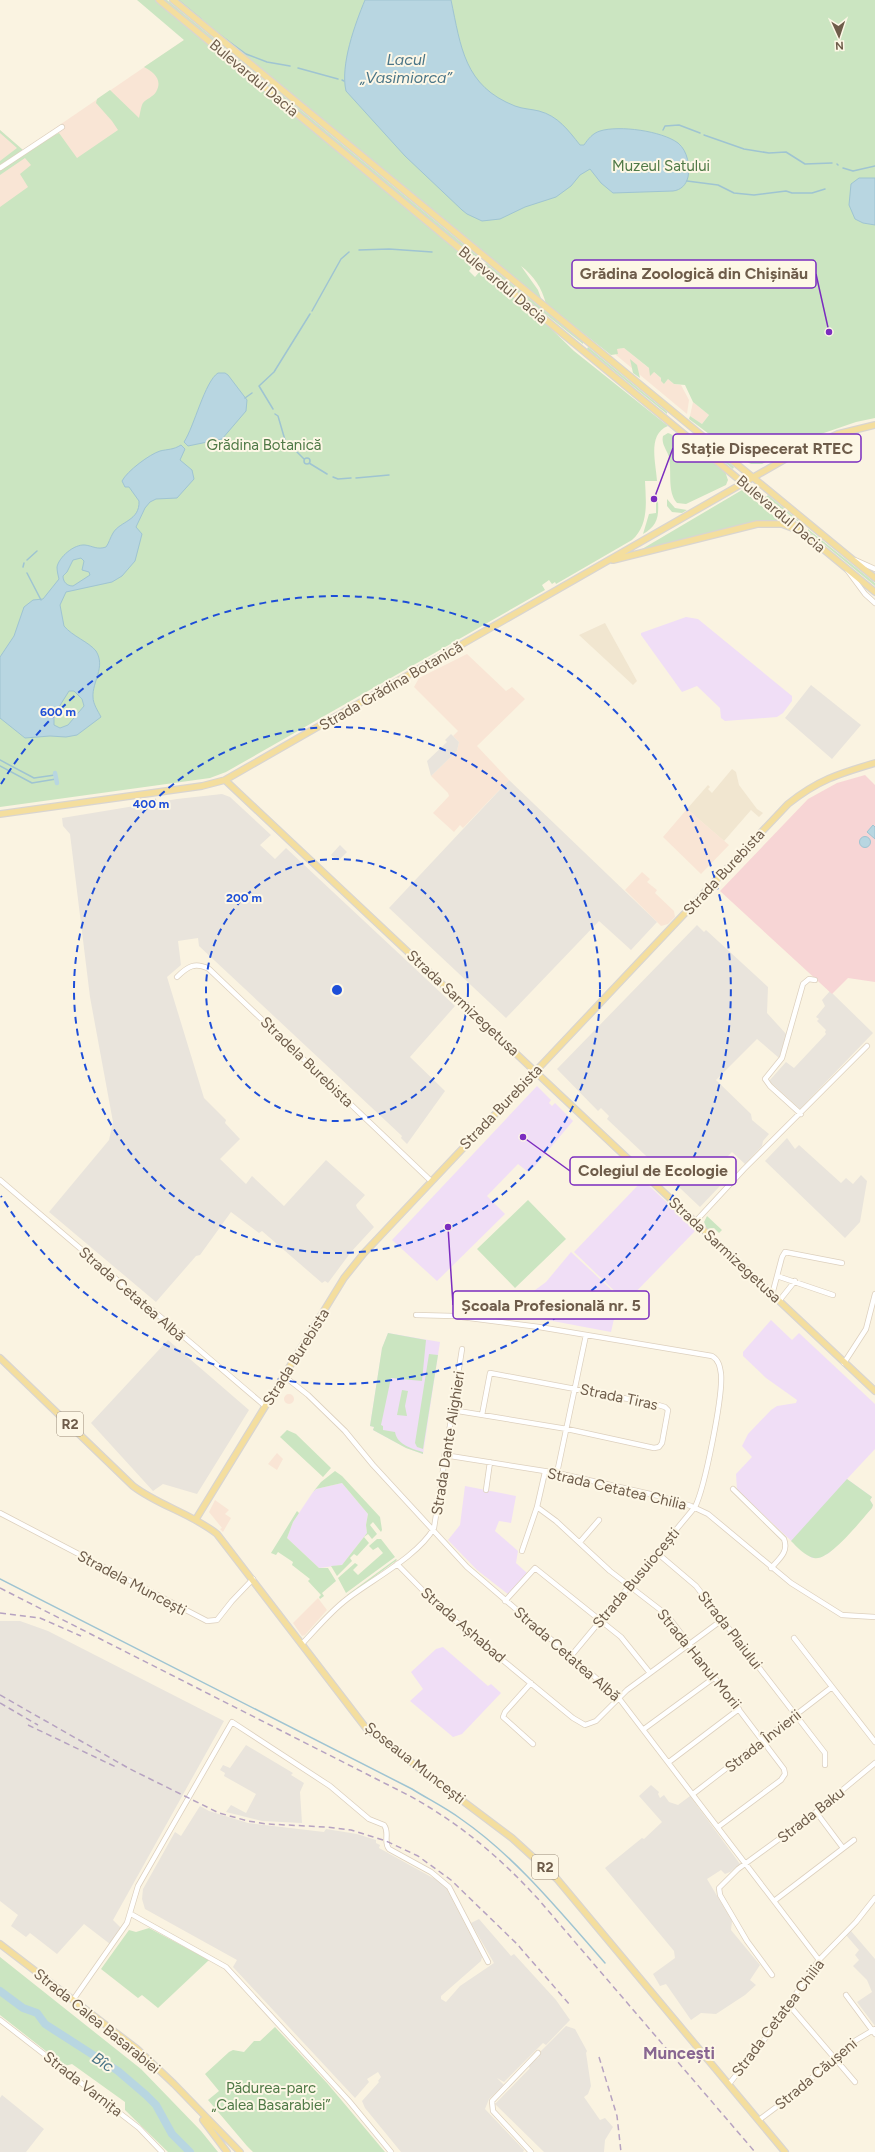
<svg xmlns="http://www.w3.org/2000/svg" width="875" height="2152" font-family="Figtree,sans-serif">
	<rect width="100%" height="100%" fill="#faf3e1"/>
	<path fill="#f1e6d0" d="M605 623 637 681 633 685 579 635Z
		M732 769 736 772 739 785 757 809 763 813 759 817 751 810 724 841 687 809 708 785 710 787 708 789 712 793Z"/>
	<path fill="#f9e5d5" d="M184 40 234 79 0 237V130L23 150Z
		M624 348 661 378 664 384 668 379 674 384 681 385 689 400 687 414 616 355 617 349Z
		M693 402 709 415 702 424 690 416Z
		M467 654 506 691 512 687 525 699 477 746 509 780 463 828 460 825 454 832 433 813 449 796 448 793 431 776 457 751 459 742 453 736 458 731 414 687 419 678Z
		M687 809 729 845 701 874 663 837Z
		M642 872 650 879 647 882 657 890 655 893 674 911 675 917 668 924 661 926 625 890Z
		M284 1399a5 5 0 1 1 10 0a5 5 0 1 1-10 0Z
		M277 1453 283 1459 277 1470 268 1464Z
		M215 1500 229 1510 225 1514 231 1518 223 1532 220 1529 222 1528 209 1512Z
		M318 1598 327 1610 305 1635 302 1636 293 1623Z"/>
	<path fill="#e9e4dc" d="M811 685 861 725 832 759 785 718Z
		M451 734 459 742 457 751 431 776 427 761 447 742 445 740Z
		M509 780 657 922 631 950 599 921 506 1018 389 908Z
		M222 794 230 797 271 835 260 845 275 859 286 848 455 1006 410 1057 445 1091 407 1144 401 1138 402 1136 199 946 198 938 178 941 181 965 167 977 204 1098 226 1120 225 1123 240 1139 220 1159 246 1184 252 1176 284 1206 326 1160 365 1195 356 1205 357 1208 374 1227 351 1252 328 1283 325 1281 322 1283 262 1231 259 1233 231 1212 200 1255 196 1256 156 1302 49 1212 109 1140 113 1122 90 997 70 834 63 826 62 818 177 799Z
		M340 845 347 852 338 861 331 855Z
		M697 925 704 932 706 930 768 987 767 1013 787 1035 779 1058 757 1039 716 1080 751 1114 752 1120 769 1134 763 1141 762 1146 745 1164 732 1152 726 1158 737 1168 700 1207 607 1119 609 1116 601 1108 598 1111 557 1069Z
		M830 991 873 1033 800 1109 769 1081 786 1062 794 1068 826 1034 825 1032 826 1030 817 1021 819 1019 816 1017 825 1006 822 1000Z
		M787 1138 795 1149 799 1145 841 1183 846 1178 853 1184 861 1175 867 1181 860 1222 845 1238 765 1161Z
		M168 1340 249 1410 197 1494 163 1484 153 1491 91 1423Z
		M0 1621H20L48 1631 224 1721 113 1920 121 1928 110 1944 84 1924 57 1954 30 1933 26 1937 11 1926 18 1915 0 1901Z
		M246 1745 293 1773 291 1775 304 1783 300 1792 302 1823 262 1821 226 1812 231 1805 246 1813 256 1794 224 1776 225 1773 220 1770 223 1765 230 1768Z
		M651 1785 659 1792 658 1794 660 1798 664 1795 669 1802 678 1805 690 1796 740 1864 730 1872 725 1874 721 1870 707 1879 732 1921 731 1930 760 1965 750 1980 756 1985 745 1995 716 2014 701 2013 691 2020 666 1984 660 1986 653 1974 675 1958 674 1951 605 1868 642 1838 644 1839 662 1822 639 1796Z
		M200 1806 209 1811 248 1823 324 1832 326 1829 357 1834 376 1840V1843L380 1845 379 1848 444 1884 482 1957 481 1961 441 1996V1999L446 2002 460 1986 494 1963 471 1923 479 1919 511 1956 514 1954 556 2000 570 2020 546 2045 543 2043 504 2082 497 2078 504 2085 489 2099 485 2109 524 2150 523 2152H401L365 2108 362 2101 379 2082 378 2081 381 2077 378 2072 367 2079 369 2082 355 2098 233 1967 237 1960 145 1909 142 1899 143 1889 175 1832 181 1836Z
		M851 1931 875 1959V2026L857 2002 872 1992 867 1980 853 1966 859 1960 855 1955 859 1950 846 1935Z
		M566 2026 575 2029 587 2051 586 2053 591 2086 588 2094 584 2097 600 2120 605 2118 613 2127 605 2140 604 2152H544L495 2104 530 2068 527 2066 539 2057 540 2052Z
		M2 2095 44 2129 26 2152H0V2098Z"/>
	<path fill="#f0def6" d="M686 617 698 619 792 696V701L783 713 777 717 725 721 721 718 720 708 697 686 682 692 641 635V633Z
		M537 1086 551 1100 549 1103 552 1106 555 1103 573 1121 535 1166 528 1172 518 1164 487 1196 505 1214 437 1281 392 1240Z
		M643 1180 696 1230 626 1302 574 1252Z
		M571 1252 619 1297 611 1332 542 1319 545 1304H539L531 1293 546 1282Z
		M771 1320 792 1340 799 1333 875 1404V1449L847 1479 872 1497 870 1500 873 1505 872 1508 829 1553 819 1558H812L801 1550 737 1490 736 1474 752 1457 742 1446 748 1434 771 1410 777 1406 796 1403 797 1400 766 1378 743 1356V1352Z
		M388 1333 440 1342 423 1454 406 1448 373 1430 374 1427 370 1426 382 1349Z
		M342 1483 368 1514 366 1525 367 1533 342 1565 319 1568 287 1538 293 1522 313 1492 316 1489Z
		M465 1486 516 1496 511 1523 499 1521 495 1531 518 1551 516 1563 527 1573 509 1595 477 1570 448 1540 460 1525Z
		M443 1647 488 1686 491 1684 501 1693 462 1734 453 1737 410 1701 423 1689 411 1672 436 1649Z"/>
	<path fill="#f7d5d5" d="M865 775 875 785V982L848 978 832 994 720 891 808 799 837 783Z"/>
	<path fill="#cbe5c1" d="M137 0H155L474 264 469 271 475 277 481 270 537 315 574 351 668 426C647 434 656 463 657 481H645C646 502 649 525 632 540L556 584 555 582 552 584 549 580 542 585 545 590 226 772 210 778 0 807V207L28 187 20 174 31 165 25 158 0 175V170L44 140 59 133 77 158 118 130 112 121 96 103 97 99 110 90 139 118C140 114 141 106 143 103 146 99 153 97 156 92 163 80 154 72 144 67L184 40Z
		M163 0H167L479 257 477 259Z
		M178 0H875V418L856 422 818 435 762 464H751L745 461 689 419 690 416 702 424 709 415 693 402 685 385 674 384 668 379 664 384 661 381V378L654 372 650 376 649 368 624 348 617 349 618 354 611 355 546 304C542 288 534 276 521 266L538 290 542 301Z
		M0 130 23 150 0 165V161L17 148 0 133Z
		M486 263 583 342V344L484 265Z
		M588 347 667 412V414L587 349Z
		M630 359 637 365 640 378 633 373Z
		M668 433C673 434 722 467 725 472 726 473 727 478 728 480L726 485 686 504 677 503C667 492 672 471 669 457 667 450 661 444 663 436Z
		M695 435 734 467 733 469 693 437Z
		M742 490 781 522H760L637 552Z
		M768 495 799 521 800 523 766 497Z
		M667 499 675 508 687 510 682 513 672 512 667 506Z
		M658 501C659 518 657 526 643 534L649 514 656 513V502Z
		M808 529 875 583V586L808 531Z
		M528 1200 566 1239 515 1288 477 1249Z
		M707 1216 722 1230 719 1233 714 1228 707 1229 704 1222Z
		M388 1333 426 1340 422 1381 391 1378 381 1425 383 1426V1430L395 1432C397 1445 413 1449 423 1452V1454L406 1448 373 1430 374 1427 370 1426 382 1348Z
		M429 1354 438 1355 423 1449 417 1447 415 1443Z
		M402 1390 408 1391 405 1406 407 1416 397 1415Z
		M287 1430 296 1434 331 1468 323 1477 280 1437Z
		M335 1471 342 1476 380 1517 382 1530 381 1532 373 1522 370 1525 377 1534 372 1539 368 1534 364 1537 369 1543 357 1556 354 1554 350 1558 352 1561 337 1576 331 1566 342 1565 367 1533 366 1525 368 1514 342 1483 316 1489 313 1492 321 1482Z
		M847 1479 872 1497 870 1500 873 1505 872 1508C862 1519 829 1562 814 1558 805 1556 797 1547 791 1541Z
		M297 1511 299 1513 293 1522 287 1538 319 1568H328L336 1581 322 1593 324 1596 320 1599 319 1597 321 1595 308 1581 310 1579 292 1565 293 1562 278 1552 276 1555 271 1553Z
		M377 1539H381L395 1557 346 1593 338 1578 355 1563 358 1565 353 1570 358 1575 383 1553 378 1547 373 1550 369 1546Z
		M396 1559 397 1560 348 1596 347 1595Z
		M149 1928 209 1960 158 2008 142 1995 138 1998 101 1969 129 1930 136 1932Z
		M0 1957 141 2069 201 2131 218 2152H168L125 2110V2102L72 2064 65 2066 0 2015Z
		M275 2027 327 2083 385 2152H253L247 2146 208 2100 219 2091 205 2074 229 2052 233 2050 244 2052 254 2041H260Z"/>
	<path fill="#b8d6e1" stroke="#9fc4d2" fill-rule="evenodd" d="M365 0H451C461 47 464 86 515 106 523 109 531 109 539 111 558 116 568 130 580 145H584C588 139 593 133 600 131 619 125 662 131 678 143 688 151 690 167 688 177 686 185 681 190 673 191L613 193 601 183 590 169 580 175 571 186 556 197 525 207 500 219 482 221 467 214 462 210 405 156 346 91C340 65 355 24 365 0Z
		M859 178H875V225L863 223 855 219 849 205 851 184Z
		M218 373H225L228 375 247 400 246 411 222 439 188 446 184 442C194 427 205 381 218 373Z
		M181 445 185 449 180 460 192 470 194 479 177 498 156 499 150 502 145 508 136 527 142 534 135 561 122 576 112 582 66 592 60 605 64 626C72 636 89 642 96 651 106 667 92 682 93 697 93 704 98 711 101 717L77 735 66 737 50 736 25 738 0 718V657L14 636 24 607 33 600 43 599 59 579C58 575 57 571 57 567 59 557 74 544 85 545 93 546 97 550 106 547 109 543 110 538 113 533 120 521 140 521 139 501L129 487H125L122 481C127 471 150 454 160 451 168 449 173 450 181 445ZM81 558 84 561 82 570 89 572 90 575 73 586C67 586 63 582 63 576L67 572 73 560ZM69 691H74L82 699 84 706 68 725 60 728 54 725V715Z
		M873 825 875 827V839L867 832Z
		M859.5 842a5.5 5.5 0 1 1 11 0a5.5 5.5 0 1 1-11 0Z"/>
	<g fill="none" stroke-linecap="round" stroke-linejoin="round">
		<path stroke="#9fc4d2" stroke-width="1.5" d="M178 0 201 19
			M208 26 246 54 267 62 290 66
			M298 68 338 79
			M342 80 344 81
			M663 130 665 126 679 125 700 133
			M704 135 744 149 769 153 786 152 805 164 832 163
			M837 164 838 165
			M843 168 853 171 875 166
			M687 181 718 185 734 193 754 195 786 191 792 193H812L825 189
			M359 250 389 249 432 252
			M312 311 341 259 349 252
			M245 398 252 393
			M273 409 259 386 274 372 310 314
			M275 414 278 416 285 440 304 459
			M304 461a3 3 0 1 1 6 0a3 3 0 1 1-6 0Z
			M309 463 327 474
			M333 477 338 479 351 478
			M356 478 389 475
			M27 560 37 551
			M23 567 24 563
			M27 573 41 600
			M0 760 34 778 55 775
			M0 766 32 783 56 779
			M0 1579 412 1789C428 1799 446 1808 461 1819 516 1857 561 1913 605 1963"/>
		<path stroke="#b8d6e1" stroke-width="4.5" d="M55 773 57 783"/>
		<path stroke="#b8d6e1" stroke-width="8" d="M0 1991 23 2008 37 2013 45 2024 118 2071 146 2095 156 2105 172 2134 190 2152"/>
		<g stroke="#ddd0be" stroke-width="6">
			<path id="minor" d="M0 168 62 127
				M855 560 875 569
				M848 571 865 594 875 603
				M177 977C188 966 195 962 209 969L431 1181
				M801 1114 770 1086 765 1079 782 1058 803 984 809 979 815 980
				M0 1180 265 1406
				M695 1222 744 1169 867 1046
				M777 1276 833 1295
				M772 1295 782 1257 785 1252 842 1263
				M779 1301 795 1281
				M416 1315 454 1316 539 1327 712 1356C719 1360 720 1367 721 1374 723 1396 705 1487 695 1507L571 1656
				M844 1363 866 1329 875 1294
				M284 1376 308 1395 345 1431 373 1465 467 1567 618 1697 819 1960
				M452 1410 567 1429 654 1448 659 1447 662 1443 668 1410 665 1407 655 1404 490 1373 482 1415
				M444 1455 557 1473 659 1496 691 1506 708 1514 791 1583 842 1615 875 1617
				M557 1473 586 1335
				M733 1489 784 1539C789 1552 779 1559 771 1568
				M486 1490 490 1462
				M537 1507 556 1521 610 1571 667 1615 784 1769 785 1774 781 1780 718 1827
				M0 1513 207 1621 217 1620 232 1601 253 1579
				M580 1542 599 1520
				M522 1551 537 1507 545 1472
				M656 1552 696 1586 825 1753V1765
				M397 1564 443 1611 573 1718 585 1725 596 1721 627 1690 722 1620
				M505 1601 535 1568 621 1637 650 1673
				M794 1638 875 1742
				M302 1644C317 1628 330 1612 347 1599 373 1579 418 1556 434 1528L462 1349
				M531 1683 505 1712 503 1717 533 1744
				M644 1729 715 1677
				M669 1762 739 1709
				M693 1794 832 1687
				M816 1812 843 1848
				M774 1901 854 1840
				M131 1914 226 1967 349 2101 391 2152
				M772 1975 747 1941 720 1895 719 1888 738 1869 816 1812 875 1763
				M846 1995 875 2034
				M73 2000 127 1923 138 1886 232 1722 330 1786 369 1819 384 1825C390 1833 383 1841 389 1849L431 1872 449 1887 488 1962
				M789 2005 855 2082
				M0 2020 139 2128 162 2152
				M729 2084 767 2036 819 1960 856 1922 875 1898
				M759 2120 791 2096 853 2042 875 2029
				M531 2152 493 2111 492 2101 538 2053"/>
		</g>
		<g stroke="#d9d5d0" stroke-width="8">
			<path id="major" d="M159 0 875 592
				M173 0 875 578
				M613 560 757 524H782L795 529
				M225 780 875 1391
				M0 814 202 786 225 780 794 454 838 434 875 425
				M0 1358 133 1486C159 1506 191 1513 217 1534L366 1728 512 1838 557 1879 785 2152
				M196 1519 344 1278 364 1253 788 804C818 780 838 774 875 763
				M0 1944 137 2049 174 2084 240 2152
				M203 2120 227 2152"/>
		</g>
		<use href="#minor" stroke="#fff" stroke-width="4.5"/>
		<use href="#major" stroke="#f4de9e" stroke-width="5.5"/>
		<path stroke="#b6a2c1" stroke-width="1.5" stroke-dasharray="6 4" stroke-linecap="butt" d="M0 1588 408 1795C458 1822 500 1857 539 1900L755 2152
			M0 1613 40 1618 81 1636
			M0 1695 130 1769 219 1813 248 1821 267 1824 326 1827 351 1830 386 1841 418 1856 451 1880 517 1944 570 2005
			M0 1703 38 1725
			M28 1725 118 1768
			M599 2057 617 2116 621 2152"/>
	</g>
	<g fill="none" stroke="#1d4ed8" stroke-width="2" stroke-dasharray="7 5">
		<circle cx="337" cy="990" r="131"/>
		<circle cx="337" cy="990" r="263"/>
		<path d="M1 784A394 394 0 1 1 1 1196"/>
	</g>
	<g text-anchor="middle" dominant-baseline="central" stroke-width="4" stroke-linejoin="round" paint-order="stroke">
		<g fill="#fdf7e6" stroke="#998a79" stroke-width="1">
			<rect x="57" y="1412" width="26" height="24" rx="3"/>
			<rect x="532" y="1855" width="26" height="24" rx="3"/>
		</g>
		<g font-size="14" font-weight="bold" fill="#6e5c4a">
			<text x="70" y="1424">R2</text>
			<text x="545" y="1867">R2</text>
		</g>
		<g font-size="15" fill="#6e5c4a" stroke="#fdf7e6">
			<text transform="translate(254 78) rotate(40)">Bulevardul Dacia</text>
			<text transform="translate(503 285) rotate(40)">Bulevardul Dacia</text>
			<text transform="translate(781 514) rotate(40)">Bulevardul Dacia</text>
			<text transform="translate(391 686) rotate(-30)">Strada Grădina Botanică</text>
			<text transform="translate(724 872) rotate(-47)">Strada Burebista</text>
			<text transform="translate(463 1003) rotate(43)">Strada Sarmizegetusa</text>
			<text transform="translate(307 1062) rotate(44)">Stradela Burebista</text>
			<text transform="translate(501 1107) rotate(-46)">Strada Burebista</text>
			<text transform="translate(725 1250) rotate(43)">Strada Sarmizegetusa</text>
			<text transform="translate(132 1294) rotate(41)">Strada Cetatea Albă</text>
			<text transform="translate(296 1357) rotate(-58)">Strada Burebista</text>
			<text transform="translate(619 1397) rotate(12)">Strada Tiras</text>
			<text transform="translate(448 1443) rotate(-81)">Strada Dante Alighieri</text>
			<text transform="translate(617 1489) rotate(13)">Strada Cetatea Chilia</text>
			<text transform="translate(636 1578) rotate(-50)">Strada Busuiocești</text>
			<text transform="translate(132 1583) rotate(28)">Stradela Muncești</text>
			<text transform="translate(463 1625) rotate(41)">Strada Așhabad</text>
			<text transform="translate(730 1630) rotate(52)">Strada Plaiului</text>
			<text transform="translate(567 1654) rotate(41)">Strada Cetatea Albă</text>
			<text transform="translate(699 1659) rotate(51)">Strada Hanul Morii</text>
			<text transform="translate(763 1741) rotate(-38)">Strada Învierii</text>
			<text transform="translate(415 1763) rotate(38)">Șoseaua Muncești</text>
			<text transform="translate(811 1815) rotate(-38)">Strada Baku</text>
			<text transform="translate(778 2018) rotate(-53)">Strada Cetatea Chilia</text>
			<text transform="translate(97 2021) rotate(39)">Strada Calea Basarabiei</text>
			<text transform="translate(816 2074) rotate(-40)">Strada Căușeni</text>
			<text transform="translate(83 2084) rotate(38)">Strada Varnița</text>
		</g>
		<g font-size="15" fill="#4f7946" stroke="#fdf7e6">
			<text x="661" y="166">Muzeul Satului</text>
			<text x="264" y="445">Grădina Botanică</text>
			<text x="271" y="2088">Pădurea-parc<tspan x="271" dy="17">„Calea Basarabiei”</tspan></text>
		</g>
		<g font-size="16" font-style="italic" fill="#4a7587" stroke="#fdf7e6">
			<text x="406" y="59">Lacul<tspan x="406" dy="18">„Vasimiorca”</tspan></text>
			<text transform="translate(103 2062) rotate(33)">Bîc</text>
		</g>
		<g font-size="17" font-weight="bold" fill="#886691" stroke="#fdf7e6">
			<text x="679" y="2053">Muncești</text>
		</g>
	</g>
	<circle cx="337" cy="990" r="6" fill="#1d4ed8" stroke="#fdf7e6" stroke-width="2"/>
	<g font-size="12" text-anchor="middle" font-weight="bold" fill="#1d4ed8" stroke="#fdf7e6" stroke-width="4" stroke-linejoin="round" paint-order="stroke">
		<text x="58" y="716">600 m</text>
		<text x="151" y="808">400 m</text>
		<text x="244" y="902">200 m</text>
	</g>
	<path fill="none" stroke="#7b2cbf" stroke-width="1.5" d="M829 332L816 274M654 499L673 448M523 1137L570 1171M448 1227L453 1305"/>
	<g fill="#7b2cbf" stroke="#fdf7e6" stroke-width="1.5">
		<circle cx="829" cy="332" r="4"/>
		<circle cx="654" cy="499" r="4"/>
		<circle cx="523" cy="1137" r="4"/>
		<circle cx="448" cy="1227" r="4"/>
	</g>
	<g fill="#fdf7e6" stroke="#7b2cbf" stroke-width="1.5">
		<rect x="572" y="260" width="244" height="28" rx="4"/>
		<rect x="673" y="434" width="188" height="28" rx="4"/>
		<rect x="570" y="1157" width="166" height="28" rx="4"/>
		<rect x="453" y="1291" width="196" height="28" rx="4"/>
	</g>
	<g font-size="16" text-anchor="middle" font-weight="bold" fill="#6e5c4a">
		<text x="694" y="279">Grădina Zoologică din Chișinău</text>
		<text x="767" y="454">Stație Dispecerat RTEC</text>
		<text x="653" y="1176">Colegiul de Ecologie</text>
		<text x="551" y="1311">Școala Profesională nr. 5</text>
	</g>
	<g transform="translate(839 36) rotate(177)" stroke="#fdf7e6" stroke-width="3" paint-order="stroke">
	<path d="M0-3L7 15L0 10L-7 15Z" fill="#6e5c4a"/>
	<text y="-6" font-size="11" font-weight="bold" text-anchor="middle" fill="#6e5c4a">N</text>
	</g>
</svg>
